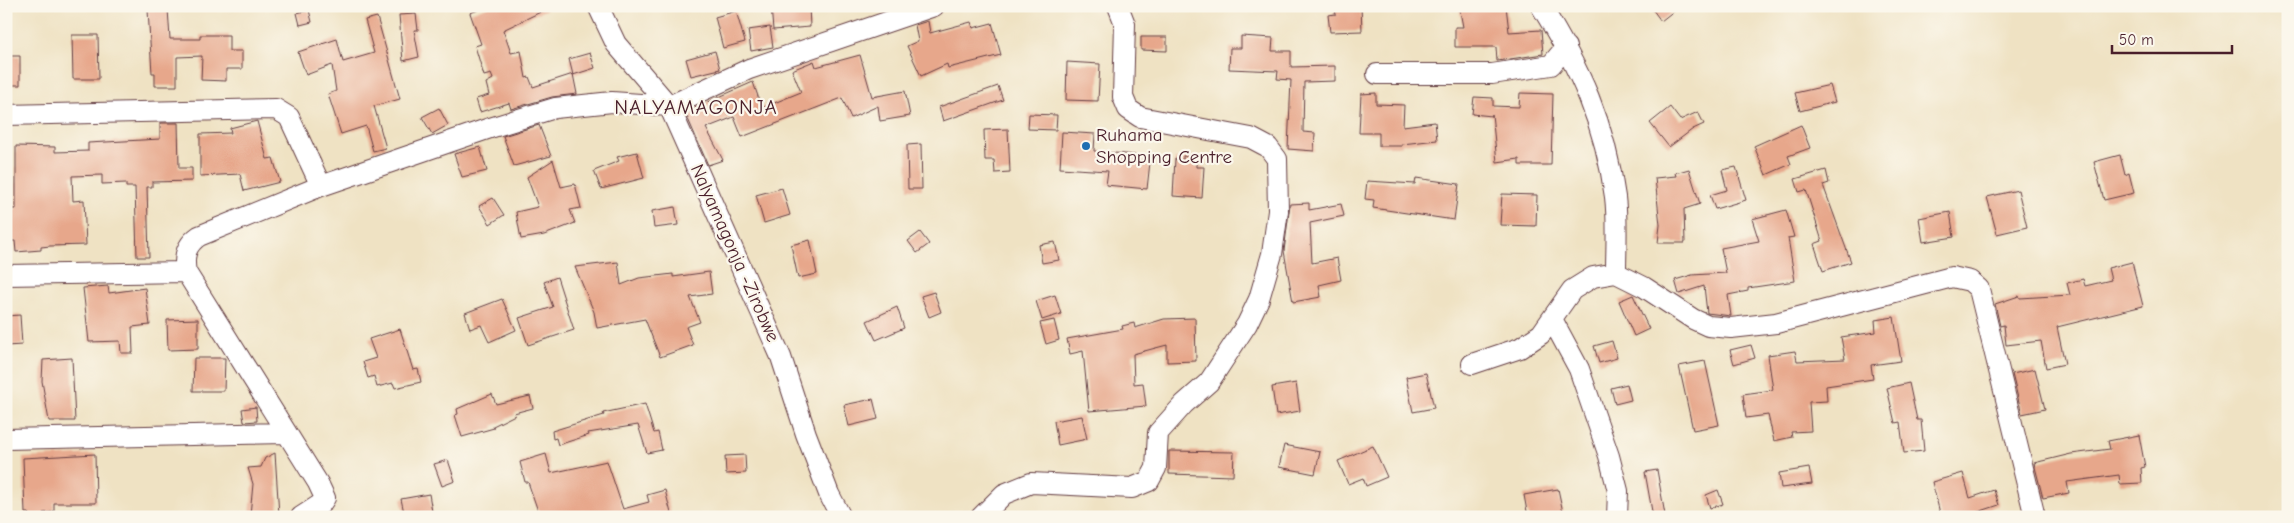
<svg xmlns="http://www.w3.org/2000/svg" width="2294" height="523" font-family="'Comic Neue',sans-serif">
	<rect width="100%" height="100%" fill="#fbf7ec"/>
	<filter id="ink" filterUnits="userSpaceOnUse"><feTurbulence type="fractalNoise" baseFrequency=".02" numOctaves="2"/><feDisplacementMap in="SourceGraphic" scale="10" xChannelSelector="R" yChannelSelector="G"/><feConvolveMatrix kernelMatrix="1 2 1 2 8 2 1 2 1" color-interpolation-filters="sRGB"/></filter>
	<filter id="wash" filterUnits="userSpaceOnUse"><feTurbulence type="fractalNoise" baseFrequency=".0096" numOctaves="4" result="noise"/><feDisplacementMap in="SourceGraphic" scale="20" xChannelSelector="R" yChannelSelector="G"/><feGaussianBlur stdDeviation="1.12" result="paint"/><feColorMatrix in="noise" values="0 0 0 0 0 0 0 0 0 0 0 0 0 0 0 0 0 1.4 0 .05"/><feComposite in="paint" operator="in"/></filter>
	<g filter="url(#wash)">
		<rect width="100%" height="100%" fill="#efe2c3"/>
		<g id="blocks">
			<path fill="#e7a78b" d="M489 6H553L503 30 511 53 521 51 526 78 529 77 533 87 573 74 577 94 552 97 511 109 509 103 480 112 476 99 489 95 486 83 493 79 491 74 484 76 475 46 481 44 470 13Z
				M771 6H809L810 27 773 30Z
				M1334 6H1361L1362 31 1330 32 1328 15 1336 14Z
				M1459 6H1506L1509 32 1541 30 1543 54 1497 61 1496 47H1455V27H1463Z
				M1650 6H1680L1661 21Z
				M168 9 170 39H200V35H229V51H242V69H226V81L201 80 202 56 177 57V86H155V73H152L148 10Z
				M309 10 312 22 300 25 297 13Z
				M736 11 745 42 723 48 715 17Z
				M416 14 418 30H414L419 57 403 61 399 15Z
				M377 17 400 99 374 106 386 148 373 151 366 126 341 134 328 94 336 91 332 65 306 75 298 52 337 39 343 62 374 53 365 20Z
				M928 21 930 33 971 22 973 28 992 23 1001 55 948 68 947 64 921 76 907 46 918 41 915 25Z
				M770 27 773 47 751 51 748 30Z
				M72 35H98L99 79H73Z
				M1241 36 1273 38 1272 51H1291V67L1335 66V81L1304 82 1303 132 1315 133 1314 151 1288 149 1291 80 1277 79 1278 71 1229 69 1230 48H1241Z
				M1141 37H1167V51L1141 50Z
				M715 51 720 69 691 76 686 59Z
				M590 53 595 68 573 75 569 59Z
				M860 55 872 97 905 91 910 116 880 121 878 106 851 118 842 98 742 137 734 117 706 128 723 160 708 165 685 112 753 82 762 108 801 92 792 70 814 61 816 67Z
				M6 56H20V85H6Z
				M1067 62 1100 64 1098 101 1066 100Z
				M1830 85 1835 102 1800 111 1795 93Z
				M998 86 1003 100 943 121 939 107Z
				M1376 93V104L1404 105 1403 126 1435 122 1437 140 1402 144V146H1379V133H1359L1361 94Z
				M1520 93 1553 94 1551 165H1519V159L1497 162 1492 114V116L1472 114 1474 97 1493 98V106L1519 107Z
				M1670 107 1680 120 1698 112 1704 124 1693 129 1669 147 1650 123Z
				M439 108 448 125 432 134 422 117Z
				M1029 114 1057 115 1056 130 1028 129Z
				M257 121 267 159 273 158 280 182 244 191 240 174 200 176V134L231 133 230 128Z
				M160 123H178L179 168H192V181L152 182V187H147L149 257H137L135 187H126V183L102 184V175L72 176 73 201 84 200 86 245 50 246 41 247V250L16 252 15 241H6V209H16V146L55 147V152L88 151V143L160 139Z
				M539 125 551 156 514 166 503 136Z
				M1801 125 1810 148 1788 156 1791 164 1766 175 1754 146Z
				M1008 129 1010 172 995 173 994 160H985L984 130Z
				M1062 132 1095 134 1094 151 1135 155V160L1150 162 1147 189 1106 185 1108 171 1060 168Z
				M921 144 922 189H908L907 145Z
				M480 147 487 171 462 177 454 154Z
				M637 152 644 178 601 189 594 171 619 161 617 157Z
				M2120 155 2125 175 2129 173 2134 193 2104 200 2094 162Z
				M1183 156 1196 157V167H1204L1202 198 1173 196 1175 159 1183 160Z
				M553 160 561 187 575 184 581 208 570 210 575 223 544 235 521 239 516 212 538 207 527 177Z
				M1736 167 1746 200 1715 209 1710 195 1727 190 1722 170Z
				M1689 169 1700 204 1684 209 1685 243H1658L1660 225 1655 178 1676 176 1675 173Z
				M1826 170 1829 183 1823 185 1851 262 1823 271 1814 244 1822 241 1806 190 1799 192 1795 179Z
				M1416 178 1459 184 1454 220 1373 208 1374 200 1365 199 1367 181 1415 184Z
				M782 188 790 215 764 223 756 195Z
				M2018 190 2027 227 1997 234 1987 197Z
				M1502 194 1537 195 1536 226 1500 225Z
				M493 198 504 215 490 224 479 206Z
				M1309 203V210L1341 204 1344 216 1310 223 1312 263 1337 258 1341 280 1319 285 1321 297 1293 302 1284 251 1290 204Z
				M675 207 678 225 654 228 652 211Z
				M1786 210 1794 237 1788 238 1795 281 1748 288V291L1728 295 1731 316 1707 313 1704 286 1679 294 1675 280 1692 275 1726 273 1721 248 1759 241 1752 219Z
				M1950 212 1954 237 1923 242 1919 218Z
				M920 232 929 244 917 253 908 241Z
				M810 240 817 274 798 278 791 245Z
				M1055 242 1059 260 1042 263 1039 245Z
				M618 262 621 285 639 278 673 274V277L709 272 712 294 690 297 700 322 686 327 693 345 660 357 645 319 597 328 594 312 575 267Z
				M2132 262 2143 306 2057 327 2065 364 2046 368 2041 341 2006 345 2004 325 2000 326 1995 304 2019 296 2020 298 2070 295 2067 283 2083 279 2085 286 2111 280 2108 268Z
				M557 277 574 330 528 345 519 318 553 307 544 282Z
				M108 286 109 293 145 288 150 325 132 327 133 353H121L120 341 89 342 83 288Z
				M934 292 941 312 929 317 921 296Z
				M1055 295 1061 314 1042 320 1036 301Z
				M1633 295 1649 329 1634 336 1619 301Z
				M502 299 516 330 489 342 481 325 470 329 465 313Z
				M897 307 904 328 876 340 867 321Z
				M20 315 22 345 6 346V316Z
				M1894 317 1901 361 1871 365 1873 379 1826 386 1827 401 1809 402 1811 431 1791 432 1792 437 1774 441 1768 415 1746 418 1743 394 1773 390 1768 355 1795 351 1797 361 1845 359 1841 337 1876 332 1875 320Z
				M1195 318 1196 361 1167 362V345L1133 354 1134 384 1143 383 1146 406 1089 411 1083 351 1070 354 1067 339 1123 329 1122 326 1134 323 1135 328 1164 319Z
				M198 319V349L168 350 167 320Z
				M1054 320 1059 340 1046 344 1040 323Z
				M400 329 413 370 418 369 421 382 395 388 393 383 377 387 374 376 368 378 363 362 376 358 369 339Z
				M1612 341 1617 358 1599 363 1594 346Z
				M1751 345 1755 358 1734 364 1730 350Z
				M72 358 75 421H49L42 381 43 360Z
				M194 358H225L224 391H193Z
				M1705 361 1719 425 1693 430 1679 366Z
				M2035 369 2045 409 2022 414 2012 374Z
				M1426 373 1434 408 1413 412 1406 377Z
				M1296 383 1300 411 1276 415 1272 387Z
				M1909 383 1917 420H1921L1924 451 1904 453 1900 422 1895 423 1887 388Z
				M1627 384 1631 400 1615 404 1611 388Z
				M492 394 496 404 530 396 533 408 514 413 515 415 493 426 494 428 462 437 455 415 458 414 457 409Z
				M873 399 878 419 849 426 844 405Z
				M645 404 654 433 658 432 662 450 647 453 638 425 588 433 589 435 558 445 556 438 553 439 552 431 604 415 603 413Z
				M256 407 257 421 244 422 242 409Z
				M1082 416 1087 439 1058 445 1054 421Z
				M2139 435 2145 467 2141 468 2142 483 2120 484 2119 475 2067 482 2069 493 2043 498 2034 463 2071 454 2110 449 2108 441Z
				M1284 445 1320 452 1315 474 1279 467Z
				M1373 446 1387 477 1366 486 1363 478 1348 484 1338 461Z
				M1169 451 1234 452 1233 476 1169 474Z
				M275 453 279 515H250L253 484 248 468 261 467 265 458Z
				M95 454 96 503H54V512L43 513V517H29V513H25L23 458Z
				M546 454 551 473 607 461 623 509 649 502 647 495 665 490 672 517H540L528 482H525L520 462Z
				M745 455 746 473 726 474 725 456Z
				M448 460 455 481 442 486 434 464Z
				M1809 468 1812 484 1781 488 1779 473Z
				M1657 470 1665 515 1653 517 1645 472Z
				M1963 473 1970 498 1994 490 1999 505 1963 517H1941L1932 482Z
				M1558 489 1564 517H1528L1524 495Z
				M1718 490 1723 504 1710 508 1706 495Z
				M429 494 433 517H405L401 499Z"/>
		</g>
	</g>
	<g filter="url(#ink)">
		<use href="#blocks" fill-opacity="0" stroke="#633c42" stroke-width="1"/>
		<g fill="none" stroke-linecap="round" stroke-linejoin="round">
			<g stroke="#633c42" stroke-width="22">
				<path id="minor" d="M598 6 616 44 669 106 781 357 806 434 829 494 841 517
					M1541 6C1580 69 1605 123 1615 197 1618 221 1616 248 1616 273
					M1377 74H1492L1551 65 1566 47
					M6 115 276 109 289 117 321 186
					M6 275 186 272
					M1552 319 1579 369 1609 456 1618 491 1617 517
					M1472 364 1520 348 1541 334 1572 290 1593 277 1616 273 1644 287 1693 319 1708 326 1731 328 1776 323 1952 277 1970 281 1979 289 2035 517
					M6 439 285 433
					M301 517 321 504 325 498 318 483 186 272C183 256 186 245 199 236L321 186 490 128 555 108 612 102 669 106 749 69 934 6
					M981 517 1004 494 1031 483 1132 488 1149 481 1156 468 1158 433 1184 404 1209 382 1247 324 1259 299 1272 254 1278 211 1277 159 1268 147 1251 138 1140 117 1128 109 1123 97 1125 24 1118 6"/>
			</g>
			<use href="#minor" stroke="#fff" stroke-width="20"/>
		</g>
	</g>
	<circle fill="#1f6fb2" stroke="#fbf7ec" stroke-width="2" cx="1086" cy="146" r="5"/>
	<g text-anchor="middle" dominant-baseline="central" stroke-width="4.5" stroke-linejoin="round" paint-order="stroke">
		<g font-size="19" fill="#4a1f2b" stroke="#fbf7ec" text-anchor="start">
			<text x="1096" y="135">Ruhama<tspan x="1096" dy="22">Shopping Centre</tspan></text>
		</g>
		<g font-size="19" fill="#4a1f2b" stroke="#fbf7ec">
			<text transform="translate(735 253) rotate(66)">Nalyamagonja -Zirobwe</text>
		</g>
		<g font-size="21" letter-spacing="1" fill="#4a1f2b" stroke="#fbf7ec">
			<text x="696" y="107">NALYAMAGONJA</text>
		</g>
	</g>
	<rect width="2294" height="523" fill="none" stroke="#fbf7ec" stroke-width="25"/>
	<path d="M2112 45v8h120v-8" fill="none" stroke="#4a1f2b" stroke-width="2.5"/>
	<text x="2119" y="45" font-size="15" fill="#4a1f2b" stroke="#fbf7ec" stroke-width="4" paint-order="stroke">50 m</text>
</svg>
